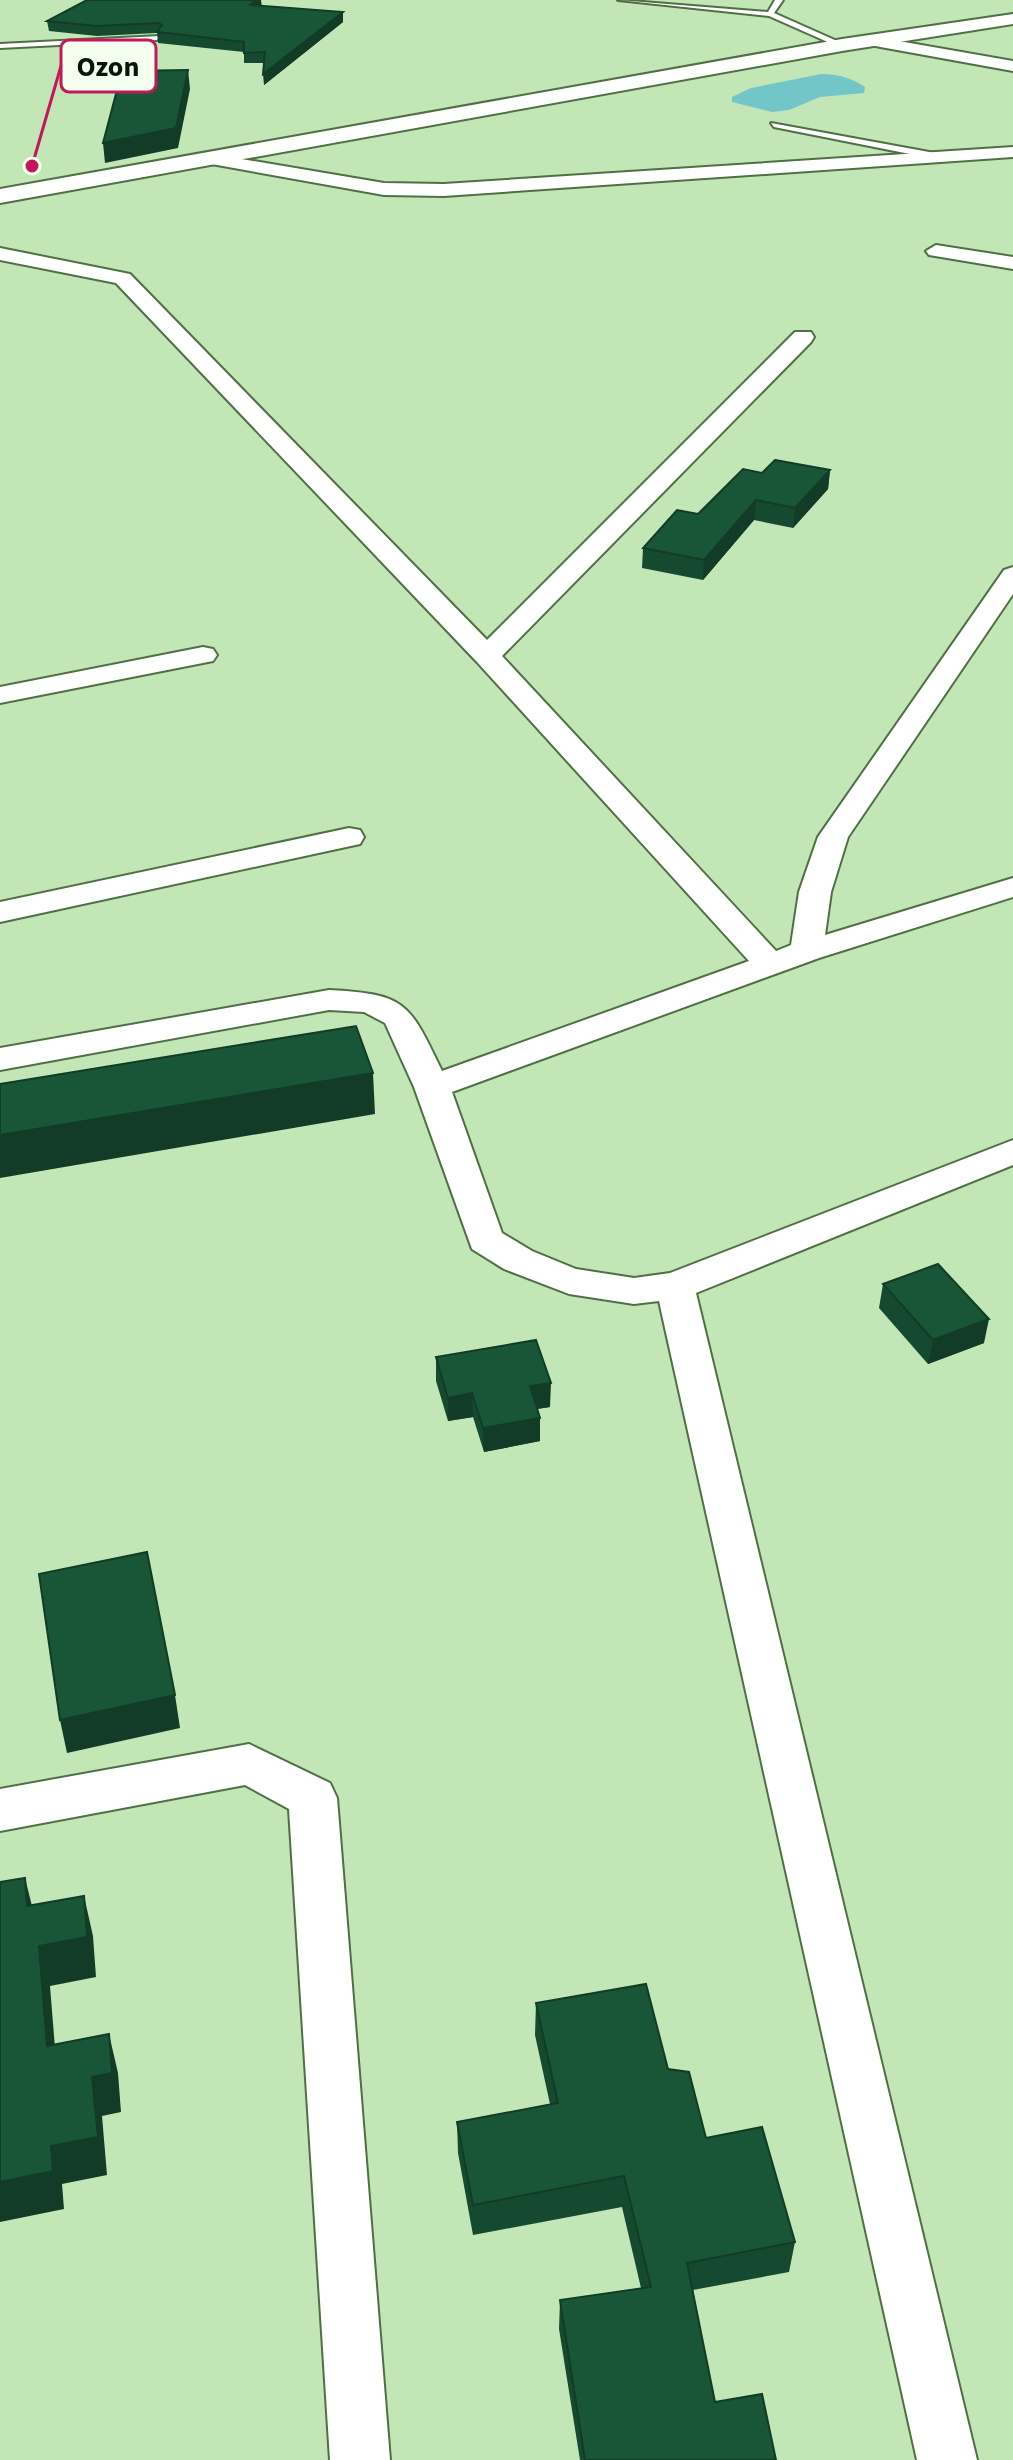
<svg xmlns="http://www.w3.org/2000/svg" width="1013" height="2460" font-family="'Source Sans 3',sans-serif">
	<rect width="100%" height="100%" fill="#c3e6b7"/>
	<path fill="#73c6c8" d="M821 74C838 74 852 78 865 87L864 93 820 97 789 110 772 112 732 102V97L751 88Z"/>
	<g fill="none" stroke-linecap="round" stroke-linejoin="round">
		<g stroke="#506f45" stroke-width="4">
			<path id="lane" d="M618 0 768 12 775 0H783L774 13 846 45 839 47 769 16Z
				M160 36 157 40 0 48V44Z
				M771 123 940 154 944 157 940 160 774 127Z"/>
		</g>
		<g stroke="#506f45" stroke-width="4">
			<path id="street" d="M870 36 1013 61V71L864 44 862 41Z
				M1013 147V157L444 196 384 195 206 163 197 158 206 153 384 183 444 184Z
				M936 245 1013 257V269L929 255 926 251Z
				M0 248 130 274 487 640 795 332H811L814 337 811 342 502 656 776 951 791 945 799 892 818 837 1004 570 1013 567V594L848 837 831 892 825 935 1013 878V897L819 958 452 1092 502 1233 532 1251 576 1269 634 1278 670 1273 1013 1140V1165L696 1293 977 2460H917L659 1301 634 1304 569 1294 504 1269 472 1249 414 1087 385 1023 364 1012 329 1010 0 1070V1048L329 990C407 994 409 1003 442 1071L749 961 477 662 116 283 0 260Z
				M203 647 213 649 217 655 213 661 0 703V687Z
				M349 828 360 830 364 837 360 844 0 922V902Z
				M249 1744 330 1783 337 1798 390 2460H330L289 1809 245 1785 0 1831V1789Z"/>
		</g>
		<g stroke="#506f45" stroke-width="4">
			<path id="secondary" d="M1013 14V24L842 51 0 203V189L842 39Z"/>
		</g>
		<use href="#lane" fill="#fff" fill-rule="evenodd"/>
		<use href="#street" fill="#fff" fill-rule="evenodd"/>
		<use href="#secondary" fill="#fff" fill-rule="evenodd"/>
	</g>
	<path fill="#164a30" d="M87 0H261V6L343 22 264 85V63H244V52L158 43 157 33 97 36 49 31 47 21Z
		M830 470 828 489 793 528 754 520 703 580 642 568 643 548 762 473Z
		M883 1284 984 1343 928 1364 879 1308Z
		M436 1357 550 1407 537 1409 540 1441 484 1452 473 1417 448 1421 436 1381Z
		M536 2003 668 2069 706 2138 795 2242 789 2272 693 2290 715 2402 776 2460H580L559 2329 560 2300 641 2288 622 2207 473 2235 458 2153 457 2122 550 2104 535 2035Z"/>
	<path fill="#123c27" d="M257 0H261L262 8 250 5Z
		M343 12V22L264 85 263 74Z
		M188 70 190 89 178 148 105 163 103 143Z
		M830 470 828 489 793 528 795 508Z
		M756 500 754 520 703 580 704 560Z
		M373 1073 375 1114 0 1178V1135Z
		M989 1319 984 1343 928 1364 933 1340Z
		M551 1383 550 1407 529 1410 530 1386Z
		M472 1393 473 1417 448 1421V1398Z
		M540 1418V1441L484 1452 483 1428Z
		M175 1695 180 1728 67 1753 60 1720Z
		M25 1878 35 1918 27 1906Z
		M84 1896 93 1936 96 1977 50 1986 58 2085 47 2046 39 1946Z
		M109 2034 118 2073 121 2112 102 2116 107 2175 62 2184 64 2209 0 2222V2182L51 2146 92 2077Z"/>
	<path fill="#195638" stroke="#123c27" stroke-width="2" d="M87 0H257L250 5 343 12 263 74 265 52 244 53V42L157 32 162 25 159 23 96 26 47 21Z
		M188 70 176 128 103 143 122 71Z
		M775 460 830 470 795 508 756 500 704 560 643 548 677 510 698 514 743 469 762 473Z
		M356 1026 373 1073 0 1135V1084Z
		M938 1264 989 1319 933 1340 883 1284Z
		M536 1340 551 1383 530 1386 540 1418 483 1428 472 1393 448 1398 436 1357Z
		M147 1552 175 1695 60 1720 39 1574Z
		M25 1878 27 1906 84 1896 87 1937 39 1946 47 2046 109 2034 112 2073 92 2077 98 2137 51 2146 53 2171 0 2182V1882Z
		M646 1984 668 2069 689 2072 706 2138 762 2127 795 2242 687 2263 715 2402 762 2394 776 2460H585L560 2300 651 2287 624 2176 473 2205 457 2122 558 2103 536 2003Z"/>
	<path fill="none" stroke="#c2185b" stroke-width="3" d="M32 166L61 66"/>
	<circle fill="#c2185b" stroke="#f4fff0" stroke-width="3" cx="32" cy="166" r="8"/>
	<rect fill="#f4fff0" stroke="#c2185b" stroke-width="3" x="61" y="40" width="95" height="52" rx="8"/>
	<g font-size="28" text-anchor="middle" font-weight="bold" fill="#091505">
		<text x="108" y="76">Ozon</text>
	</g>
</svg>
